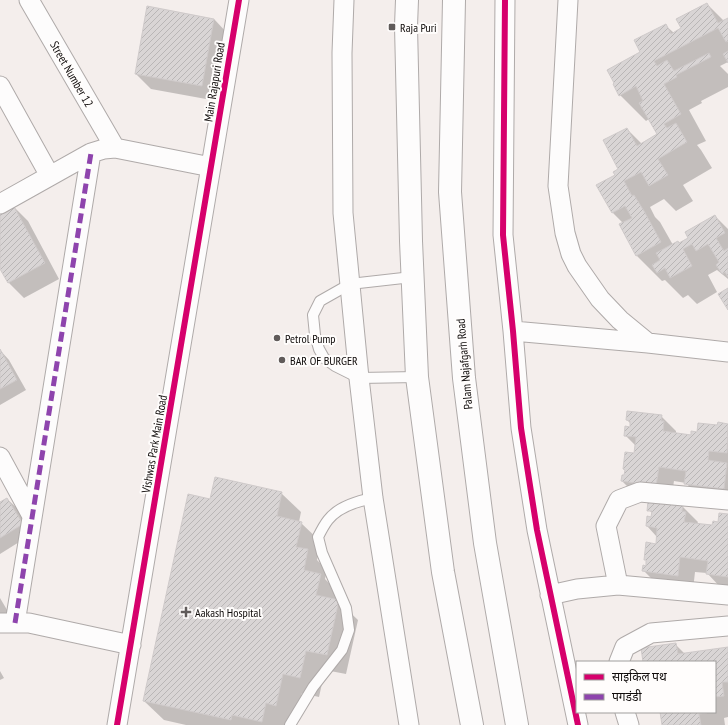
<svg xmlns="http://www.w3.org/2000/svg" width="728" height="725" font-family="'PT Sans Narrow','Noto Sans Devanagari',sans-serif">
	<defs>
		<pattern id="building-hatch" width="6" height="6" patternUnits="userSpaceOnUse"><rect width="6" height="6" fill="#d9d5d5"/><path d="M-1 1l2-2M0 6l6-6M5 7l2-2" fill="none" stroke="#b9b6b6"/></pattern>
	</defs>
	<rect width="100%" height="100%" fill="#f4eeec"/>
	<path fill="#0003" d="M707 4 724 21 728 19V62L720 66 728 74V87L701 101 702 103 689 110 706 141 697 145 701 150 712 168 683 185 693 201 676 211 664 199 650 207 655 217 660 222 673 245 678 242 680 243 690 238 715 216 728 229V279L717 270 708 275 717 292 697 304 688 295 683 298 665 280 662 281 636 255 623 223 613 213 598 185 616 175 619 169 627 129 642 144 658 134 649 119 646 121 620 95 641 53 665 25 674 33 683 29Z
		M214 19 229 35 217 101 151 89 136 74Z
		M13 206 28 221 59 279 24 298 9 283 0 267Z
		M0 350 9 360 26 390 0 405Z
		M661 416 676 431V434L692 436 718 426 719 424 728 425V502L701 499 686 483 674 481 671 500 637 496 622 481 625 476 626 471 624 469 635 454 636 446 625 435 631 428V424L627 420Z
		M281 493 301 512 299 522 301 523 321 542 317 560 327 570 325 579 340 594 338 601 358 620 346 674 325 670 319 697 302 693 295 724 286 722 285 725H186L164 720 144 701 211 500Z
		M7 499 18 509 32 534 0 554V503Z
		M682 506 698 522 697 524 713 526 719 523 728 515V590L722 589 707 573 695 572 693 590 659 586 644 571 646 567 647 561 645 559 657 545V537L647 526 652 518 653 514 649 510Z
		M0 598 13 620 0 627Z
		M675 644 685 654 728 648V717L724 718 725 725H663L661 712H715V662H644Z
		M0 671 4 678 0 680Z"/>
	<path fill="url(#building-hatch)" stroke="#cfcaca" d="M707 3 718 23 728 18V41L726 42 718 28 654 61 657 66 667 60 674 71 709 53 711 57 676 75 677 77 664 84 681 114 664 124 667 128 676 123 687 142 658 159 668 175 649 186 641 172 624 181 632 196 634 195 644 211 661 242 636 256 619 224 632 218 625 206 612 213 596 185 615 175 613 172 618 169 603 140 627 128 637 146 657 134 639 103 643 101 636 86 619 96 613 84 614 83 607 70 640 52 634 40 666 24 671 34 681 28 676 19Z
		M147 6 214 19 202 86 135 74Z
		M728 51V63L723 54Z
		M13 205 45 263 8 283 0 269V212Z
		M715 215 725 233 716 238 724 251 728 248V277L725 272 722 274 716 265 719 262 708 244 696 251 692 244 683 249 692 266 670 278 665 268 657 273 652 265 660 260 656 253 678 241 679 243 688 238 685 232Z
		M728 288V310L718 294Z
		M0 349 17 380 0 389Z
		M627 411 662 415 661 421H664L663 431 691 435V431L697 432 698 423 717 425 718 422 728 424 727 453 709 451 708 460 727 463 724 489 684 484 686 471 659 467 656 486 621 481 622 475H624L625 470 623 469 625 452 634 453 636 437 624 436 625 426 630 427V421L626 420Z
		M215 477 282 492 277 516 302 522 296 547 308 549 304 570 321 574 316 595 339 600 327 655 306 651 300 678 283 674 276 706 266 703 262 722 232 715 231 720 143 701 188 494 210 499Z
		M7 498 23 524 0 538V502Z
		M648 501 683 505 682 511 686 512 684 522 712 525 713 521 718 522 719 513 728 514V577L706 574 708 561 680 557 678 576 642 571 643 565 646 566V560H644L646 542 656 544 657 528 646 526 647 516 651 517 652 511H647Z
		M676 643 678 654 728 647V682H722L724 696 715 697V662H643L641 648Z
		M660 712H707V713L699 714 701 725H662Z"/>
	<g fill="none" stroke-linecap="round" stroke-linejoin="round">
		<g stroke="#afaaa9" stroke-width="12">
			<path id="lane" d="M412 277 350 284 320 301 313 315 315 335 319 349 324 358 335 366 359 378 417 377
				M290 725 313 687 342 650 349 630 346 608 322 553 318 537C321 531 324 525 328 520 338 507 358 501 373 498"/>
		</g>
		<g stroke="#afaaa9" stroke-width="21">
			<path id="street" d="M29 0 115 148
				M344 0 342 53 343 213 359 378 373 498 409 725
				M505 0 503 235 513 331 521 428 537 530 578 725
				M568 0 558 186 565 233 571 254 577 266 600 299 620 320 648 343 728 352
				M0 86 50 176
				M0 204 91 153 104 149 115 148 211 167
				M513 331 648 343
				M0 457 32 516
				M618 585 606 526 619 500 640 492 728 500
				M550 595 577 589 618 585 728 595
				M0 623H29L131 645
				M15 623 91 153
				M619 662 625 647 651 633 728 626
				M625 712 629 725
				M117 725 239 0"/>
		</g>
		<g stroke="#afaaa9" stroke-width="24">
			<path id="secondary" d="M407 0 406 26 411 241 417 377 443 572 472 725
				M454 0 450 192 464 378 485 543 517 725"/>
		</g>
		<use href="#lane" stroke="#fdfcfc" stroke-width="10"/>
		<use href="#street" stroke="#fdfcfc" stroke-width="19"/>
		<use href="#secondary" stroke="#fdfcfc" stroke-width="22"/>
		<path stroke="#8e44ad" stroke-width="5" stroke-dasharray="10 5" stroke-linecap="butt" d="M15 623 91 153"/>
		<g stroke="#fffdfc" stroke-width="8">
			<path id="cycleway" d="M505 0 503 235 513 331 521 428 537 530 578 725
				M117 725 239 0"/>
		</g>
		<use href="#cycleway" stroke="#d6006c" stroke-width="6"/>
	</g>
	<g fill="#605b5a" stroke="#fffdfc" stroke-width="1.5">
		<rect x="388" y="23" width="8" height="8" rx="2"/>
		<circle cx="277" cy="338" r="4"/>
		<circle cx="282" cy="360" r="4"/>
		<path d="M184 606h4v4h4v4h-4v4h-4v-4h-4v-4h4z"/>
	</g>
	<g text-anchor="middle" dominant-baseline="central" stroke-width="4" stroke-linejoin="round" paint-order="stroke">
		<g font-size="12" fill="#100c0b" stroke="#fffdfc" text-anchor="start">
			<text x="400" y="27">Raja Puri</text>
			<text x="285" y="338">Petrol Pump</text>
			<text x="290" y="360">BAR OF BURGER</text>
			<text x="195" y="612">Aakash Hospital</text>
		</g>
		<g font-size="12" fill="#100c0b" stroke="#fffdfc">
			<text transform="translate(72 74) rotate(60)">Street Number 12</text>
			<text transform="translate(214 82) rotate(-81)">Main Rajapuri Road</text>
			<text transform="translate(464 364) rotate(-95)">Palam Najafgarh Road</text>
			<text transform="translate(154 444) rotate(-80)">Vishwas Park Main Road</text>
		</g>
	</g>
	<rect x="576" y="661" width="140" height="52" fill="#fffdfc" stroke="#9f9d9c"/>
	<rect x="584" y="674" width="20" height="6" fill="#d6006c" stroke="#9f9d9c"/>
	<text x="612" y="681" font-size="12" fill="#100c0b">साइकिल पथ</text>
	<rect x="584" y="694" width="20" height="6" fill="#8e44ad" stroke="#9f9d9c"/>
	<text x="612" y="701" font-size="12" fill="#100c0b">पगडंडी</text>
</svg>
